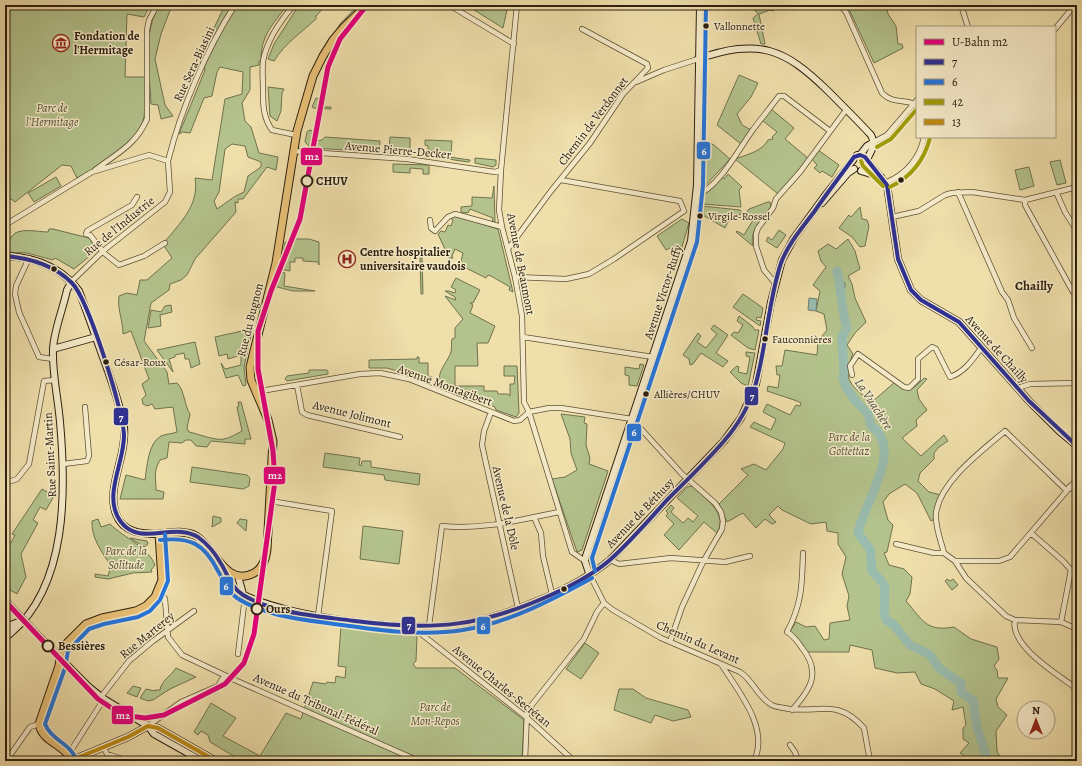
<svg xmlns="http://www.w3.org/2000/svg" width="1082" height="766" font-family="Alegreya,serif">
	<rect width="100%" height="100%" fill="#efdfab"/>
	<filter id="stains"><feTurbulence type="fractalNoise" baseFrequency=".005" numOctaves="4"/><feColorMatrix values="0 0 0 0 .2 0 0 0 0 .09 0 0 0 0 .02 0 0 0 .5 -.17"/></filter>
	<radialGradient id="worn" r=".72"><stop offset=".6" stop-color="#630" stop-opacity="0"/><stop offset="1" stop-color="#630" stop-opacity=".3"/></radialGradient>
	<path fill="#b4c38d" stroke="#70724e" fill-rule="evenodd" d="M5 5H150L144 17 127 14 125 77H144L145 79C145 91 146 105 144 117 139 144 99 166 77 178L71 166 62 165 15 202 11 199 5 206Z
		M160 5H172L161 34 155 59 165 105 173 116 161 119 158 105 151 104C150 75 142 29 160 5Z
		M225 5H287C273 25 261 34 261 61H259V65L250 67V90L242 103 245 121 251 127 259 153 278 157 276 170 267 167 243 199H238V203L235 202 236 212 195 259 187 275 181 280 170 284 169 290 151 303 144 341 167 372 169 384 177 383C185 391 184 405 190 414L187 428 189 432C199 434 215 441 224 439 230 438 236 434 242 431L237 407 239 406 238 402H241L251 439H245V444L211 441 207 447 196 446 191 440H186L182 443 169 442 167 458 160 460C153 472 156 478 156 490L164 492 163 499H120L126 475 145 480C147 467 148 443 161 436 165 434 172 434 177 432L173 407 155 409 152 404 147 406 143 404 142 399 146 395 142 384 149 379 131 331 123 334C123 320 117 309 119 296L127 293 137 295 140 280H147L172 258 163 244C179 224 200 205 195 178L212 180 225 99 242 94 243 72 220 67 217 72 212 96 204 98 190 133 183 132 179 134 205 70 201 55ZM232 144 245 146 248 157 261 162V167L248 176 244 192 234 197 217 209 214 201 219 192 225 149Z
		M299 5H326L316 16V19C301 33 285 43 274 61L268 59 274 44Z
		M358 5H362L337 29 340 24Z
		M466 5H508L503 28Z
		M750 5H787L782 8H776L773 11 770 10 759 14 765 44H761L753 18 758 14Z
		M847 5H886L888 14 896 26 898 44H902L903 48 874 63Z
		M739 75 758 83 751 97 737 114 742 125 751 130 741 144 717 125Z
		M268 87 284 89 282 93 281 111 277 121 270 116Z
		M316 98 321 99 320 107H331V109L314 108 312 107Z
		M771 109 794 128 785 139 809 159 795 177 778 194 735 159C749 154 762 151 768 140L773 139 772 137 777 132 762 120Z
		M309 130 313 131 314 138 317 141 322 140 325 137 380 141 379 152 311 148 305 142 307 132Z
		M390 137 410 138V154L389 153Z
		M425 140 452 141 451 153 428 150V146L425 145Z
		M704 140 714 145 730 159 703 188Z
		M818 150 839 165 832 177 822 171 820 173 814 168 817 165 812 159Z
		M428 154 470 160V161L468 162 428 156Z
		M475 158 496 160V165L493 167 475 163Z
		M1060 160 1066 183 1057 185 1050 162Z
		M393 164 429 165V174H423V169L410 168V173L393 172Z
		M1029 167 1034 186 1020 190 1015 170Z
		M728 174 742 187 739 190 741 207 702 204 701 197 721 176 724 179Z
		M56 177 61 186 34 202 28 193Z
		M494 186 495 222H492L493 218 470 209 468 213 461 212V207L472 206V197L492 198Z
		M768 202H770L771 207C762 219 749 231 753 246L736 232 737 231 744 235 753 220 748 216 747 218 743 216 749 209Z
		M702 206 740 210 742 212 740 215 736 214 733 219 730 218 725 228 701 214Z
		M860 207 862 219 867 220 869 226 865 246 860 247 852 237 839 228 849 215 851 217Z
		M456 216 498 229 513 292 509 290 510 287 491 276 488 275 486 278 460 265 463 253 455 249 452 256 453 258H449L438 234 441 231 445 232 448 225 451 226 453 220 450 218Z
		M682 219 689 223 681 250 670 248 666 250 657 236Z
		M49 229H53L89 238 97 250 74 269 55 258 53 260 27 253 5 252 6 243C9 240 10 239 12 236 18 227 39 232 48 232Z
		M779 230 786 235 777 248 766 241 768 237 772 240Z
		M295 239H309L319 242V265L318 262 303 261V258H295V262H290V271L280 269 285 242H295Z
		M848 239 855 251 860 269 848 276 852 284 855 298 866 322 855 333 847 345 853 354C841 381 852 386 872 402L895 382 910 390 917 385 924 378 927 379 917 390 919 399 927 410 916 420 917 426 902 438 921 456 944 435 948 441 939 447 934 453V459L920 473 918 481 929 492 941 495 936 504 933 520 931 521 917 493 905 484 889 494 883 502 888 520 893 525 887 552 884 553 889 565 904 569 912 577 910 594 906 601C923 621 927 632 954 627L971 639 997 647 999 659 994 666 997 670 998 678H1008L996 699 998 707 1007 715 996 731 997 751 1002 761H966L965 756 960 753 969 743 963 739V728L966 725 963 707 952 710 954 701 935 689 921 684 915 672 897 673 875 668 872 650 850 645 849 652H807L790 631 796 622 806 627 815 626 824 640 829 639 830 623 850 620 847 606 849 596 842 574 846 557 838 544V533L827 531 826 522 811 524 782 510 778 506 769 515 776 522 772 524 765 519 756 528 743 513 727 522 719 504 748 475 741 469 754 464 766 470 783 449 785 443 750 427 754 422 771 430 776 419 763 412 767 404 790 415 796 405 800 406 801 403 797 401 767 391 768 386 778 388 780 375H777L776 366H782L785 350 817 355 818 341 827 330 824 314 816 311 820 291 813 285 826 267 821 261 818 251 828 244 836 249Z
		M420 257H422L423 294H421Z
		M282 272 285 273 284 286 315 291H293L277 287 278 279 280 278Z
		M456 278 480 290 473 303H470L473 305 470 313 495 326 488 343H477L478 366H455V386H484V391H497L498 394H508L510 396V384H514L515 376H504V366H517L519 413 516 417 496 410 495 407 443 386C433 375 447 364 451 352 452 348 451 343 452 339L455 338V328L463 319 445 296 456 300 455 297 445 291H449L455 293 456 290 451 287Z
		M743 294 763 308 761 318 757 317 756 320 761 321 760 326 733 307Z
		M171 305 172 312 160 315 161 326 148 328 151 310 161 312 165 306Z
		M739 316 752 326 755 330H759L755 350 748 348 731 335 734 332 738 333 743 325 737 321Z
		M714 325 728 335 716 353 728 361 723 367 701 353 693 364 690 365 689 359 683 355 698 333 701 336 697 342 706 348 717 334 711 329Z
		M251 329 252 331 244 367 246 385 243 386 238 375 226 378 221 363 225 369 241 365V355L228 359 227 354 219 356 215 337Z
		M195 342 200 364 191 368 189 359H185L184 353 175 355V357L169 359 173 372 157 350Z
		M746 352 755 353 748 386 741 383 730 372 737 366 739 367 738 372 747 374 750 357 746 356Z
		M417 357H419V363H428V376L432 377 431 380H427L387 368H369V360L417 359Z
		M640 364 644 365 637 386 629 385V376L625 375V367L639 369Z
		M309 370H327L328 372V374L287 381 285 379 287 376 309 373Z
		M561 414 585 417 584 423 587 424 586 445 590 458 589 464 608 471 582 550 577 552 552 479 565 477 577 470 571 453 570 439Z
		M325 453 360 458 359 465 361 466 362 461H371V467L420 474 419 485 385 480 384 475 323 467Z
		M192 467 247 475 250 478 249 486 243 489 190 482Z
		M692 486C704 497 729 514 717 533L704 522 679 550 664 535 674 524 666 516 668 513 666 511 671 505 674 508 671 512 683 523 688 518 693 522 698 516 677 498 687 487Z
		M42 489 54 496 46 510 40 507 33 520 38 523 21 554 26 577 17 594 5 587V574L10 568 7 554 9 542 11 543 15 535 12 534Z
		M213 516 221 518V522L212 527Z
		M98 519 101 527 110 524C123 537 148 547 155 565L151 570 152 572 133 573 108 579 95 577V574L108 576 111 566C102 552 91 538 92 521Z
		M240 519 247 520 246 531 237 523Z
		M363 526 403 531 399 564 360 559Z
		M130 538 147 541 148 544 144 547Z
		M947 579 950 581 953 579 958 585 952 590 945 581Z
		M341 627 411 631 417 636 416 661 413 664 416 668H455L524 720 522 761H269L263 756 260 761H242L210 742 208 735 201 731 198 735 194 732 211 703 236 718 223 736 260 756 286 713 301 719 313 682 326 684 327 682 335 683 336 676 345 678 346 667 338 666Z
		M585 643 599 653 581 679 566 669Z
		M176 668 196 677 170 689 153 700 148 701 140 698 146 689 155 691V690H160C161 681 171 676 176 668Z
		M133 686 141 688 137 697 127 693Z
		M619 689H633L646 698 688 710 691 717 673 721 655 715 651 723 614 710Z"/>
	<path fill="#9abcae" stroke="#6e7e6f" d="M839 278 845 283V288L842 291 837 286 836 279Z
		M809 298 817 299 816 311 808 310Z"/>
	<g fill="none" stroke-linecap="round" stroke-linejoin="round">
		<path stroke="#9abcae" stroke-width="9" d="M837 271C842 290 841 310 847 328L842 337 844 371 843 378 846 387 853 398 868 414 871 426C905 448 863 505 858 533L870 549 872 571 883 583 885 588 884 612 886 620 893 624 910 645 929 654 940 669 961 683V692L973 700 977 727 988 761"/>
		<g stroke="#5e5037" stroke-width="6">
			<path id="street" d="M294 5C280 21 267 40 263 61 262 70 263 80 263 89 263 105 263 117 272 130L296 135
				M449 5 514 44
				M517 5 501 170 499 210 502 227 515 277 522 316 524 402 529 412 572 552 585 561
				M840 5 846 12 882 93C893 105 909 98 917 106
				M961 5 968 27
				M1055 29 1075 5
				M636 82 664 70 698 59
				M874 142 887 135 917 100
				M293 151 407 159 495 172 501 170
				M95 170C116 154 136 145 147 119V30L149 20 157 5
				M561 180 674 200 680 201 684 211
				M887 182C906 174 920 158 924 137
				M958 192 1002 292 1008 300 1014 318 1032 348
				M1057 194 1065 212 1077 231
				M697 195C718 188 739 149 752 131 761 119 770 108 779 96H784L830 131
				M137 197 132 205 87 231 86 234 90 235 104 253 119 265 144 256 165 243
				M1025 200V205L1073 292
				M892 217 919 211 945 195 952 193 972 192 1025 200 1077 187
				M430 220 431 228 435 231 448 217 455 214 502 227
				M5 225 92 172 149 155 168 161C181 109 206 50 235 5
				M508 249 551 191 590 143 623 94 648 68 647 64 582 29
				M29 258 16 286 15 294 19 312 39 357 53 359
				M515 277 566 279 589 274 614 259 684 211
				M72 281 103 251 165 202 170 192 168 161
				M775 283 764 270 756 246V234L758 228 773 208 776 199 800 172 846 110
				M523 337 653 357
				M852 375 850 366 858 354 904 387 909 388 918 379V359L932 347 936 349 950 377C965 372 973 359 982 347
				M297 385 302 412 307 415 400 437
				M1018 388 1030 384 1077 383
				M255 392 360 374 380 373 409 379 514 421 520 420 529 412
				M491 412 484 431 482 445 518 608
				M529 412 549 408H561L632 419 682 474 715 503 721 512 723 521 722 529 703 562 682 607 670 642
				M63 464 87 461 89 456 85 407
				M5 483 17 479 29 464 44 381 55 380
				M1069 487 1077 491
				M270 501 332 511 318 616
				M534 517 541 533 543 556 552 594
				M1031 533 1063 561 1071 570 1061 622
				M896 544 934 553H944
				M944 553C941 541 935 527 936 514 939 482 982 451 1005 431L1066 490
				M944 553 955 561 966 578 1006 616 1015 620 1061 622 1077 629
				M610 560 619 564 671 558 725 562 750 556
				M955 561H999L1010 557 1077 479
				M589 573 604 603 613 610 661 638 740 672C753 680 758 698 772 705 775 707 780 707 784 708 817 715 835 696 864 728L870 761
				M159 590 165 599 168 637 182 655 237 681 419 761
				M1015 620C1009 646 1059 675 1077 689
				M419 626 420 633 525 716 574 761
				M429 626 442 526C484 530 519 520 559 512
				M43 639 60 658
				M238 654 244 605 243 594
				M721 664C738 691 770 728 754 761
				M101 697 129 661 153 641 194 611
				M792 710C810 690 822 673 802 648 798 642 794 636 787 632 802 604 802 585 803 553
				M148 726 181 702 218 686 224 676
				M790 745 795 752 798 761
				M104 748 107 754 128 761
				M68 755 104 699
				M6 761 30 727 39 724
				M525 761 527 711 584 639 597 612 604 603"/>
		</g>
		<g stroke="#2d2010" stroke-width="8">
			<path id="secondary" d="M698 59C759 38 784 48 828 91 842 105 857 120 871 135 876 144 872 150 867 159
				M860 155 867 146 874 142
				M868 162 887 185 898 259 911 290 921 300 959 322 1029 401 1059 431 1077 446
				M861 171 881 177
				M822 203 848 173 854 169
				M5 256C34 257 61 267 79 291 89 317 98 344 108 371 114 389 121 408 124 427 127 456 106 488 116 514 123 533 142 534 159 534
				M53 349 96 337
				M222 565C224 574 231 588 240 593 286 618 415 634 467 623 512 614 575 589 610 560L724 441 741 418 756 384 771 302 782 260 794 238 824 197 857 155H863L867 159V167L862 170
				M589 573 585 561 586 556 691 241 697 185 700 5
				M238 576 243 594
				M5 626 9 627 11 631 9 635 5 636
				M8 626 21 621
				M11 633C68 585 66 489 60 422 58 398 52 373 53 349 54 330 63 309 67 290L72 281
				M60 658 90 688 104 699 148 726 154 734 202 761
				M148 726 158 728 216 761
				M70 761 128 737 148 726"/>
		</g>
		<g stroke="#2d2010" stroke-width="9">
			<path id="primary" d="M70 761C68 745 43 744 39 724L59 666 61 651 63 647 86 624 102 618 136 611 146 606 155 597 162 580 159 534C171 533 186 530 196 536 215 548 226 588 254 573 263 568 266 559 267 549L273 441 268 420 251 380 250 367 276 263 297 131 313 76 323 56 333 40 344 27 367 5"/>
		</g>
		<use href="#street" stroke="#f5eac8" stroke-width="4.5"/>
		<use href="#secondary" stroke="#f5eac8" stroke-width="6"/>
		<use href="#primary" stroke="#e8c076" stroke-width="7"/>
		<g stroke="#5e5037" stroke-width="6" stroke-linecap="butt">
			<path id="street-bridge" d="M5 599 43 639"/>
		</g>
		<use href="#street-bridge" stroke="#f5eac8" stroke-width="4.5"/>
		<g stroke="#f5eac8" stroke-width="7">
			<path id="bus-1" d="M5 256C30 258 54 265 72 283 88 299 124 412 124 436 124 464 102 497 121 522 140 547 174 522 198 537 206 543 215 553 220 562 228 574 230 587 243 595 275 614 318 616 355 621 433 631 481 627 553 594 573 585 594 574 611 559 631 541 649 520 667 500 686 481 706 462 724 441 738 425 750 404 756 383 767 343 768 302 781 263 788 244 802 228 814 212 827 193 841 175 854 157L860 155 865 157 887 185 898 259 911 290 921 300 959 322 1029 401 1077 446"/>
		</g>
		<g stroke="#f5eac8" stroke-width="7">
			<path id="bus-2" d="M160 540C190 537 204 543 218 571 224 581 227 591 237 598 263 615 297 619 327 623 371 629 418 637 463 630 508 623 552 600 592 578
				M595 571 592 558 697 242 703 185 706 5
				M76 759C70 743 51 740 45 724L65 668 68 651 89 629 104 624 138 617 150 611 160 600 168 581 165 534"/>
		</g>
		<g stroke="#f5eac8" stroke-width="7">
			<path id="bus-3" d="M877 147 891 139 917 109
				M861 161 863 166 883 186
				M890 187C911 177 924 161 930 138"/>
		</g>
		<g stroke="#f5eac8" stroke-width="7">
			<path id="bus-4" d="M148 726 158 728 216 761
				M70 761 128 737 148 726"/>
		</g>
		<use href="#bus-1" stroke="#2e3192" stroke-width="4"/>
		<use href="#bus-2" stroke="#2475dc" stroke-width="4"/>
		<use href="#bus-3" stroke="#9f9b08" stroke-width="4"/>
		<use href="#bus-4" stroke="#be8a13" stroke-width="4"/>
		<g stroke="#f5eac8" stroke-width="8">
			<path id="metro-1" d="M5 601 98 699 122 715 145 718 164 715 225 684 244 663 254 634 275 481 273 451 258 369V331L271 291 300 219 328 67 340 39 367 5"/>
		</g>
		<use href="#metro-1" stroke="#e2007a" stroke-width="5"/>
	</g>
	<defs>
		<g id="museum-ring" transform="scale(0.9)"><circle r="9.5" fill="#f5eac8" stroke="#8f2418" stroke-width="1.5"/><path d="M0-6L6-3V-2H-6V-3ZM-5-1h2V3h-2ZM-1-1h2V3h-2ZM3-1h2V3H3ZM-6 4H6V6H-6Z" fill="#8f2418"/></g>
		<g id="hospital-ring" transform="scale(0.9)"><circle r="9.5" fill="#f5eac8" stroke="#8f2418" stroke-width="1.5"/><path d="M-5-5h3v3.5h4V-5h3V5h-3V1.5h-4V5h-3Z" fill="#8f2418"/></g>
	</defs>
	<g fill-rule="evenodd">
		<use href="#museum-ring" x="61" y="43"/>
		<use href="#hospital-ring" x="347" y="259"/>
	</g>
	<g fill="#2d2010" stroke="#f5eac8" stroke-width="1.5">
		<circle cx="706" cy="26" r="3.5"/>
		<circle cx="901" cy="180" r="3.5"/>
		<circle cx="700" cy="216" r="3.5"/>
		<circle cx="54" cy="269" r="3.5"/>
		<circle cx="765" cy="339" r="3.5"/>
		<circle cx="106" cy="362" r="3.5"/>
		<circle cx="646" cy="394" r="3.5"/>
		<circle cx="564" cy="589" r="3.5"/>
	</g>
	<g fill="#f5eac8" stroke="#2d2010" stroke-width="2">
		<circle cx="307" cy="181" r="5.5"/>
		<circle cx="257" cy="609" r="5.5"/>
		<circle cx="48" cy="646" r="5.5"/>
	</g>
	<g text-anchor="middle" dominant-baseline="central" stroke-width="3" stroke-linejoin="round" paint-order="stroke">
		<g font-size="11" fill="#2d2010" stroke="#f5eac8" text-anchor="start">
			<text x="714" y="26">Vallonnette</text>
			<text x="708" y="216">Virgile-Rossel</text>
			<text x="772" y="339">Fauconnières</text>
			<text x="114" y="362">César-Roux</text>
			<text x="654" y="394">Allières/CHUV</text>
		</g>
		<g font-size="12" font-weight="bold" fill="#2d2010" stroke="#f5eac8" text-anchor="start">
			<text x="74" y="36">Fondation de<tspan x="74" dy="14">l'Hermitage</tspan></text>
			<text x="360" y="252">Centre hospitalier<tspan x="360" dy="14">universitaire vaudois</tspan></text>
		</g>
		<g font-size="12" fill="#2d2010" stroke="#f5eac8">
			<text transform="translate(194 64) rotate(-65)">Rue Sera-Biasini</text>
			<text transform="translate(593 121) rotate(-53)">Chemin de Verdonnet</text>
			<text transform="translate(398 150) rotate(5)">Avenue Pierre-Decker</text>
			<text transform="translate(119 226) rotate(-39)">Rue de l'Industrie</text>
			<text transform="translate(521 264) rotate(79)">Avenue de Beaumont</text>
			<text transform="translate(663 292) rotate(-72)">Avenue Victor-Ruffy</text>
			<text transform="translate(250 320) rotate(-76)">Rue du Bugnon</text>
			<text transform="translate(997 349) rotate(48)">Avenue de Chailly</text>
			<text transform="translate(445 385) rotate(20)">Avenue Montagibert</text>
			<text transform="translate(352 414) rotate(14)">Avenue Jolimont</text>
			<text transform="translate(50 455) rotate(-93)">Rue Saint-Martin</text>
			<text transform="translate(506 508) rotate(77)">Avenue de la Dôle</text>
			<text transform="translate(640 513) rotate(-46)">Avenue de Béthusy</text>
			<text transform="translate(147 635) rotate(-39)">Rue Marterey</text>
			<text transform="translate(698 642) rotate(24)">Chemin du Levant</text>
			<text transform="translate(502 686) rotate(39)">Avenue Charles-Secrétan</text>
			<text transform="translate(316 704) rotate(24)">Avenue du Tribunal-Fédéral</text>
		</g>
		<g font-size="12" font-style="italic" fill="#565136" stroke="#f5eac8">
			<text x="52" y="108">Parc de<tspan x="52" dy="14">l'Hermitage</tspan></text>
			<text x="849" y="437">Parc de la<tspan x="849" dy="14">Gottettaz</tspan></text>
			<text x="126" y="551">Parc de la<tspan x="126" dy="14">Solitude</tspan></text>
			<text x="435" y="707">Parc de<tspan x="435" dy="14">Mon-Repos</tspan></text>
		</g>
		<g font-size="12" font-weight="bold" fill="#2d2010" stroke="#f5eac8" text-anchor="start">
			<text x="316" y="181">CHUV</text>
			<text x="266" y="609">Ours</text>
			<text x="58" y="646">Bessières</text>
		</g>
		<g font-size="13" font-weight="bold" fill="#2d2010" stroke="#f5eac8">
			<text x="1034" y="285">Chailly</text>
		</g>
		<g font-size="13" font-style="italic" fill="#4e4f3f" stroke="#f5eac8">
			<text transform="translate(874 404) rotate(57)">La Vuachère</text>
		</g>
	</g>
	<g stroke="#f5eac8" stroke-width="1.5">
		<rect x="696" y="141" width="15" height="19" rx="4" fill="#2475dc"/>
		<rect x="300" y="147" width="23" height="19" rx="4" fill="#e2007a"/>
		<rect x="744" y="386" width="15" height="20" rx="4" fill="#2e3192"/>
		<rect x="113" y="407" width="16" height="19" rx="4" fill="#2e3192"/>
		<rect x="626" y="423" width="16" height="19" rx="4" fill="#2475dc"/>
		<rect x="263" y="466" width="23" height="19" rx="4" fill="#e2007a"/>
		<rect x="219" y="576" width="15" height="20" rx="4" fill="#2475dc"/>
		<rect x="401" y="616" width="15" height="19" rx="4" fill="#2e3192"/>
		<rect x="476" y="616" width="15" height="19" rx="4" fill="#2475dc"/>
		<rect x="111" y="705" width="23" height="20" rx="4" fill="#e2007a"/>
	</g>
	<g font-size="11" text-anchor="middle" font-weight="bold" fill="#fff">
		<text x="704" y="155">6</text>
		<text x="312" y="160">m2</text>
		<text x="752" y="400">7</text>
		<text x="121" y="421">7</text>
		<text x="634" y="436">6</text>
		<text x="275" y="479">m2</text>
		<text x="226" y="590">6</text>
		<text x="409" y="629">7</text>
		<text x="483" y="630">6</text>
		<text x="123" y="719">m2</text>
	</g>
	<rect width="1082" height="766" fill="none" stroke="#efdfab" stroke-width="20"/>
	<rect x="6" y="6" width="1070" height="754" fill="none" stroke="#2d2010" stroke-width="2"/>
	<rect x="10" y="10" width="1062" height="746" fill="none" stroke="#2d2010"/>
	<rect x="916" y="26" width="140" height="112" fill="#f5eac8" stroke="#a5997e"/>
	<rect x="924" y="39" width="20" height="6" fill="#e2007a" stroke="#a5997e"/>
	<text x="952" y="46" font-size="12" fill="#2d2010">U-Bahn m2</text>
	<rect x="924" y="59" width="20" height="6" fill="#2e3192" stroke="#a5997e"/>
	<text x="952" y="66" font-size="12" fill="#2d2010">7</text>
	<rect x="924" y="79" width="20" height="6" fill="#2475dc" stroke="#a5997e"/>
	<text x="952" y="86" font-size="12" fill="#2d2010">6</text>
	<rect x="924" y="99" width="20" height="6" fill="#9f9b08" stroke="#a5997e"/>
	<text x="952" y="106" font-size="12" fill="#2d2010">42</text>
	<rect x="924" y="119" width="20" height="6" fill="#be8a13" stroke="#a5997e"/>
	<text x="952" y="126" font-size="12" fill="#2d2010">13</text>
	<g transform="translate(1036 720)"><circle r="19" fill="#f5eac8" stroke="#a5997e"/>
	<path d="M0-3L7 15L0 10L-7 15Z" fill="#8f2418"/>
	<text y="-6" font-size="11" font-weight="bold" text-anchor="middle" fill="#2d2010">N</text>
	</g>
	<rect width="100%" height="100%" filter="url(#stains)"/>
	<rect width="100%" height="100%" fill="url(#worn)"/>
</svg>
